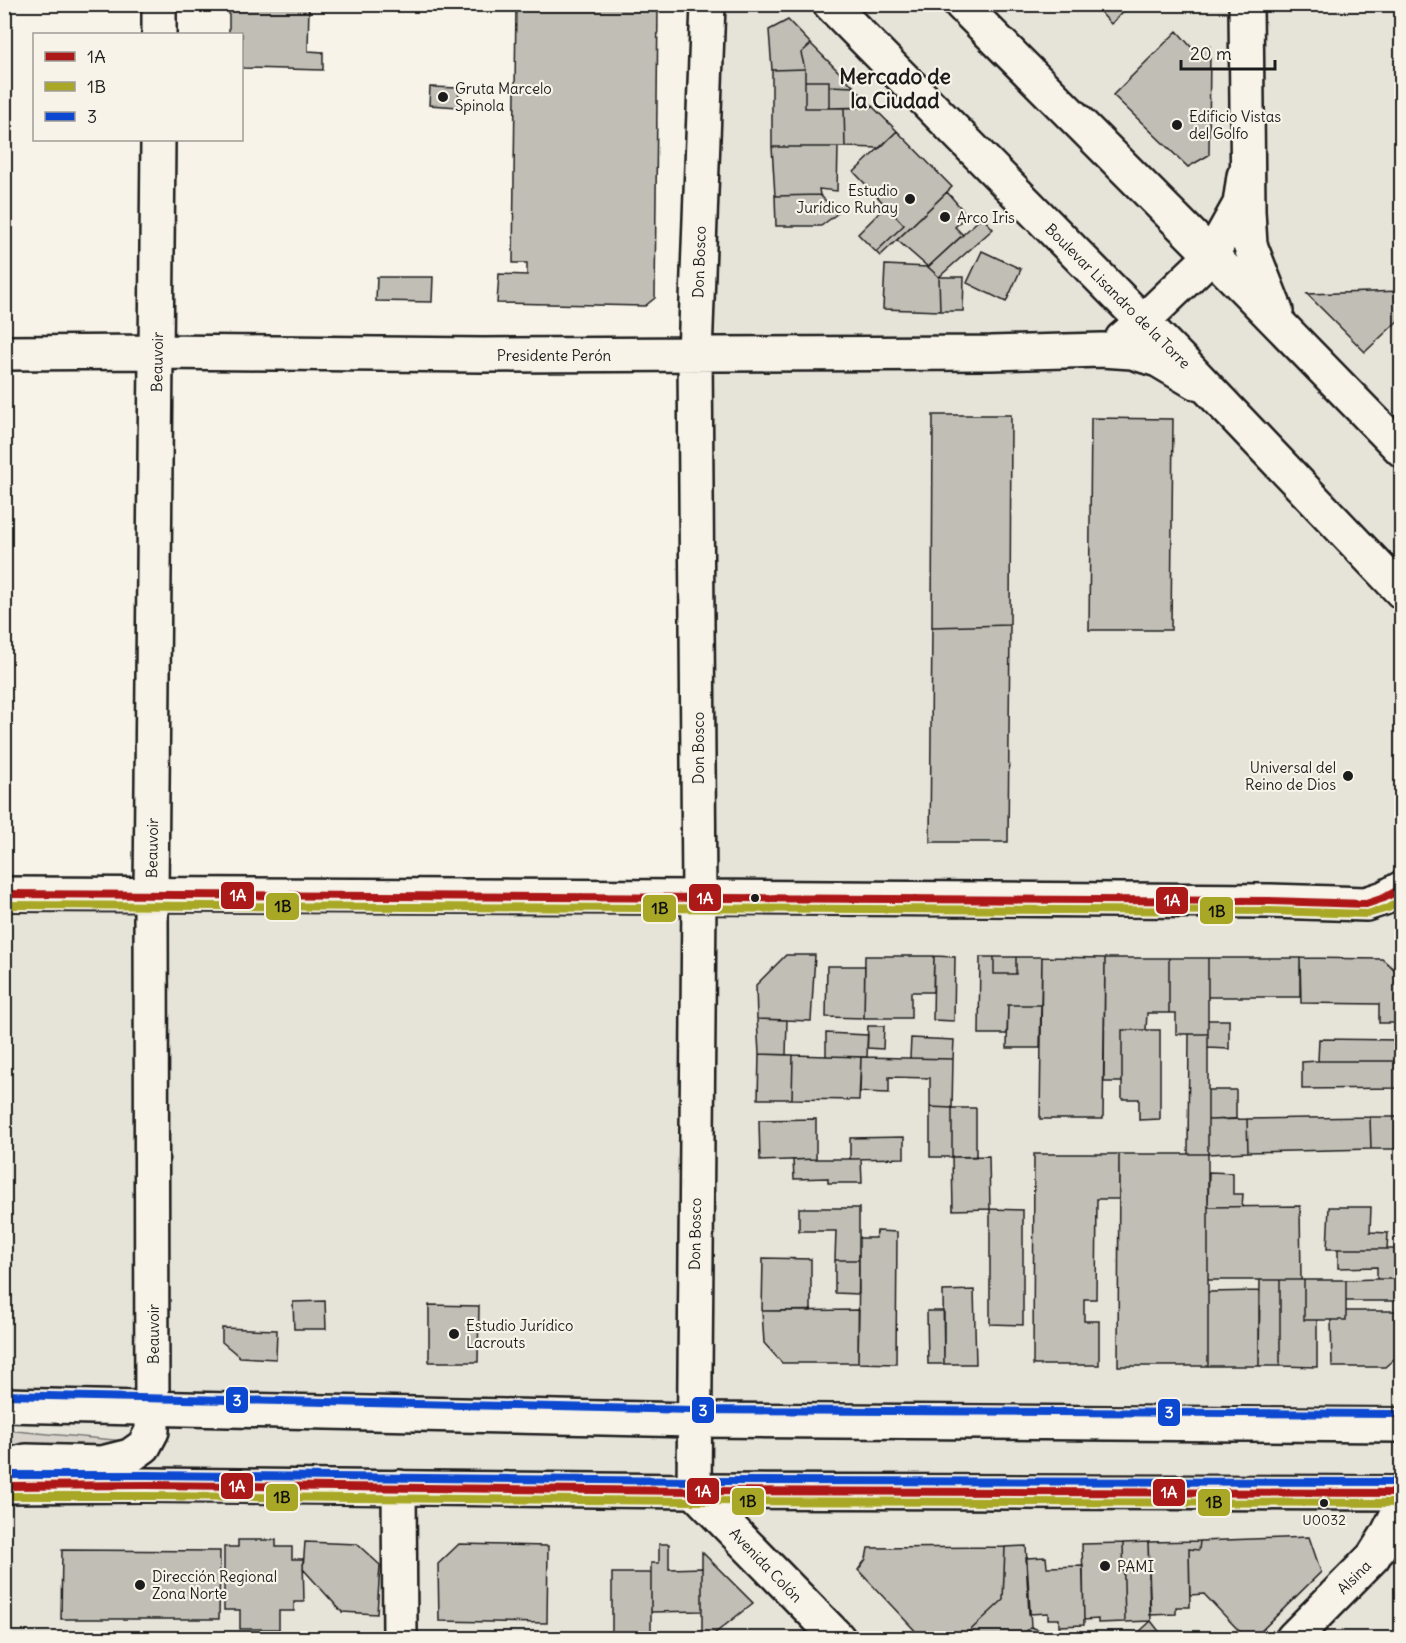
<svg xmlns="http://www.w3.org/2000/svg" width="1406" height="1643" font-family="Delius,sans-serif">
	<rect width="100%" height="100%" fill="#f7f3e8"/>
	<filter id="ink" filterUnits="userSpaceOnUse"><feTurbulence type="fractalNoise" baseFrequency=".0167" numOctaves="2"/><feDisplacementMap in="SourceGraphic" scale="12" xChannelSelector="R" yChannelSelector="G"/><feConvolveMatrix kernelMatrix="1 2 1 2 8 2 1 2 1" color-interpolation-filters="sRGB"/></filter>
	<g filter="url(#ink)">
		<path fill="#e6e3d9" d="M708 5H1401V1638H5V894L699 897Z"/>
		<path fill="#d7d3cb" stroke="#7a7874" stroke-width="1.5" d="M4 1430 126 1441 113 1449 5 1453Z"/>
		<path fill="#c0beb5" stroke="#1c1c1c" stroke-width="1.5" d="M229 4H309L308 51 323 52V70L242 68V34H229Z
			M516 4H658L655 298 645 306 497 303 499 274 527 275V263H513Z
			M1093 4H1131L1111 24Z
			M788 20 811 44 801 53 805 69 772 70 769 30Z
			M1177 31 1192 48 1210 46 1209 155 1188 167 1113 95Z
			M811 44 854 87 829 86V81H805V69L801 53Z
			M805 69V108H844L845 147H772V70Z
			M805 81H829V108H805Z
			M829 86 854 87 873 107 829 108Z
			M430 87 459 88 458 107 429 105Z
			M873 107 897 131 880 148 845 147 844 108Z
			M897 131 952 187 880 256 876 252 904 225 854 172Z
			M772 147H838L837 191 819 189 820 195 775 196Z
			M947 192 967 215 955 227 963 235 928 267 897 240Z
			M820 195 838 213 821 226H776L775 196Z
			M886 206 904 225 876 252 858 234Z
			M982 217 993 229 939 277 928 267Z
			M982 251 1021 269 1006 302 967 283Z
			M885 265 928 267 939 277 940 311 883 309Z
			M377 277H433L432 302 376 301Z
			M939 277H964L963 311H940Z
			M1402 291V317L1365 352 1307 294Z
			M933 415H1011L1010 625 932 627Z
			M1091 418 1173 419 1171 630H1089Z
			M1010 625 1008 842H930L932 627Z
			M786 955H815L811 1021 757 1019 756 985Z
			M865 956H934L933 992H911V1018H864Z
			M934 956 955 957 954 1021 933 1020Z
			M980 957H994V974H1016V957H1042L1041 1005H1008L1007 1034H979Z
			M994 957H1016V974H994Z
			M1042 957 1105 958 1103 1119H1040Z
			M1105 958H1169V1013H1147L1146 1030H1122V1082H1104Z
			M1169 958H1208V1034H1176V1013H1169Z
			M1208 958H1300V997H1208Z
			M1300 958 1382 959 1402 976V1023H1379V1004L1301 1003Z
			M827 966H865L864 1018 826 1017Z
			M1008 1005H1041L1040 1048H1007Z
			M757 1019 787 1020 786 1055 759 1054Z
			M1208 1020H1229V1049L1208 1048Z
			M868 1026H884L883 1049 867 1048Z
			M1122 1030H1160V1119L1139 1120V1099H1122Z
			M826 1033 868 1035 867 1057 826 1056Z
			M1189 1034H1208V1154H1188Z
			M911 1038 954 1040 953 1059 910 1058Z
			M1319 1039 1402 1040V1061H1318Z
			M759 1054 793 1055 792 1099H758Z
			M793 1055 861 1057 859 1100 792 1099Z
			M861 1057 953 1059 952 1108 930 1107V1078L889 1077V1093L860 1092Z
			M1318 1061H1402V1088L1302 1089V1062Z
			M1208 1090H1236V1119L1208 1120Z
			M930 1107 952 1108V1157H930Z
			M952 1108H976V1157H952Z
			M1370 1117 1371 1149 1248 1152 1247 1119Z
			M1370 1117H1402V1149H1371Z
			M816 1119V1159L760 1161 759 1120Z
			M1247 1119 1248 1152 1208 1154V1120Z
			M904 1137V1158L850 1159V1138Z
			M1034 1154H1119V1199H1097L1096 1299H1084V1321H1099V1365H1033Z
			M1119 1154H1208V1366H1118Z
			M989 1156 990 1209 953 1210 952 1157Z
			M816 1159H861L862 1183H828V1178L794 1179 793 1160Z
			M1209 1172 1233 1173V1194H1243L1242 1207H1208Z
			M1300 1206 1301 1280H1208V1207Z
			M1329 1207H1371L1370 1232 1388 1233 1387 1249H1327Z
			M799 1208H859V1260H835L836 1231H799Z
			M990 1209 1023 1210V1325L990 1324Z
			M877 1231 897 1232 896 1364 858 1363 859 1238H876Z
			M1338 1249H1402V1279H1377V1267L1338 1268Z
			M763 1258 811 1259V1311H762Z
			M835 1260H859V1294L835 1293Z
			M1377 1279H1402V1301H1346V1280Z
			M1260 1280H1280V1366H1259Z
			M1280 1280H1304V1320H1317V1367L1280 1366Z
			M1304 1280H1346V1320H1304Z
			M974 1290 976 1364H944L943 1291Z
			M1259 1291V1366H1208V1292Z
			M325 1301 326 1329H294L293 1302Z
			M429 1305 479 1306 478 1362H429Z
			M859 1310 858 1363H782L764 1343 762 1311Z
			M927 1311H944V1364H928Z
			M1346 1311H1402V1352L1385 1367H1332L1331 1320H1346Z
			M222 1328 277 1330 276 1359 240 1357 222 1342Z
			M1309 1537 1321 1572 1254 1638H1246L1204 1594 1190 1595 1189 1549 1199 1550 1200 1541Z
			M238 1540H276V1547H292V1559H303L304 1602H294V1611H279V1629H240V1610H224V1547H238Z
			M1200 1541 1199 1550 1189 1549 1190 1607H1176V1614L1150 1615 1148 1542Z
			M305 1542 357 1544 380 1565 377 1614 342 1612 303 1569Z
			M1148 1542 1151 1621 1125 1622 1123 1543Z
			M1123 1543 1125 1622 1098 1623V1619L1084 1620 1082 1544Z
			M459 1544 548 1546 547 1623 439 1621 438 1564Z
			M659 1544H669V1569L702 1568V1611L651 1612V1563H659Z
			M1026 1546 1031 1627 1019 1638H962L1003 1600 1005 1547Z
			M1005 1547 1003 1600 962 1638H922L858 1570 866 1559 868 1548Z
			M62 1550 220 1551 219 1619H61Z
			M702 1552 753 1603 709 1638H702Z
			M1046 1557 1047 1567 1083 1566 1084 1625 1059 1626V1619H1048V1613L1029 1614 1026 1558Z
			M612 1573H651V1638H612Z
			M1151 1621 1158 1630 1166 1638H1152L1150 1636 1144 1638 1139 1632Z
			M1031 1627 1062 1638H1019Z"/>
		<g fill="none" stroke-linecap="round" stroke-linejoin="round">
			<g stroke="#1c1c1c" stroke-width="38">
				<path id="street" d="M708 4 695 354 699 897 694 1491 838 1638
					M159 34V4
					M1122 339 1143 321 1211 256 1240 204 1244 176
					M4 353 157 352 483 355 991 353 1102 350 1132 352 1158 360 1195 382
					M4 894 699 897 1270 901 1366 904 1384 898 1402 888
					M4 1467 26 1461 102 1463 130 1456 144 1446 152 1431 151 895 158 140
					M399 1487 400 1638
					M1293 1638 1373 1557 1387 1535 1402 1505"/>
			</g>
			<g stroke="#1c1c1c" stroke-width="38">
				<path id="secondary" d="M830 4 1182 361 1402 592
					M961 4 1246 290 1402 450
					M1246 4 1248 211 1250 245 1276 311"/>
			</g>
			<g stroke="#1c1c1c" stroke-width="38">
				<path id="highway" d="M4 1405 693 1420 1402 1425
					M4 1486 146 1485 694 1491 1402 1493"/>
			</g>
			<use href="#street" stroke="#f7f3e8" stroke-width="33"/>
			<use href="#secondary" stroke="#f7f3e8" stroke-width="33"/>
			<use href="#highway" stroke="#f7f3e8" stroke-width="33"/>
			<g stroke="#f7f3e8" stroke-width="12">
				<path id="bus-1" d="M4 894 1270 901 1366 904 1384 898 1402 888
					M4 1486 146 1485 694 1491 1402 1493"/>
			</g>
			<g stroke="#f7f3e8" stroke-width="12">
				<path id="bus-2" d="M4 905 1270 911 1367 914 1388 908 1402 900
					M4 1496H146L694 1501 1402 1503"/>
			</g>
			<g stroke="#f7f3e8" stroke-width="12">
				<path id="bus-3" d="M4 1395 693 1410 1402 1414
					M4 1475H146L694 1481 1402 1482"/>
			</g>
			<use href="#bus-1" stroke="#ac1919" stroke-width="8"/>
			<use href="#bus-2" stroke="#a8a826" stroke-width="8"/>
			<use href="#bus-3" stroke="#0d49d0" stroke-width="8"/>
		</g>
	</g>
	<g fill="#1c1c1c" stroke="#f7f3e8" stroke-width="2">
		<circle cx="443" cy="97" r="6"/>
		<circle cx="1177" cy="125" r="6"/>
		<circle cx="910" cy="199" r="6"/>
		<circle cx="945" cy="217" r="6"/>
		<circle cx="1348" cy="776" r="6"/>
		<circle cx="755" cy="898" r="5"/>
		<circle cx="454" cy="1334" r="6"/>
		<circle cx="1324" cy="1503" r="5"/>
		<circle cx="1105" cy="1566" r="6"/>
		<circle cx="140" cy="1585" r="6"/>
	</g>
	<g text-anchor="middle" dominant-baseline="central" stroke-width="4.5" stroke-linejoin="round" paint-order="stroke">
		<g font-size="14" fill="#1c1c1c" stroke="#f7f3e8">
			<text x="1324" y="1520">U0032</text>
		</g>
		<g font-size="15" fill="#1c1c1c" stroke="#f7f3e8" text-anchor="start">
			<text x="455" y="88">Gruta Marcelo<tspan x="455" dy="17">Spinola</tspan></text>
			<text x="1189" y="116">Edificio Vistas<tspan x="1189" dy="17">del Golfo</tspan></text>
			<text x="898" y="190" text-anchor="end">Estudio<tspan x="898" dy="17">Jurídico Ruhay</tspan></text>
			<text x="957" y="217">Arco Iris</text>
			<text x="1336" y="767" text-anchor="end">Universal del<tspan x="1336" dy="17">Reino de Dios</tspan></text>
			<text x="466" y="1325">Estudio Jurídico<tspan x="466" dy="17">Lacrouts</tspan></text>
			<text x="1117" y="1566">PAMI</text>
			<text x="152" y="1576">Dirección Regional<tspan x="152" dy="17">Zona Norte</tspan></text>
		</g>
		<g font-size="15" fill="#1c1c1c" stroke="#f7f3e8">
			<text transform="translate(699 262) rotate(-88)">Don Bosco</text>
			<text transform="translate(1118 296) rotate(45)">Boulevar Lisandro de la Torre</text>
			<text x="554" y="355">Presidente Perón</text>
			<text transform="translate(157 362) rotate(-89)">Beauvoir</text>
			<text transform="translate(698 748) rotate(-90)">Don Bosco</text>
			<text transform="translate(152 848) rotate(-89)">Beauvoir</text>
			<text transform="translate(695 1234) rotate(-89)">Don Bosco</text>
			<text transform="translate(153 1334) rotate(-90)">Beauvoir</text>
			<text transform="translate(766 1565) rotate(46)">Avenida Colón</text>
			<text transform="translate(1354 1577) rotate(-45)">Alsina</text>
		</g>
		<g font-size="21" font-weight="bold" fill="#1c1c1c" stroke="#f7f3e8">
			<text x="895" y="76">Mercado de<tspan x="895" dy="24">la Ciudad</tspan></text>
		</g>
	</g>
	<g stroke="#f7f3e8" stroke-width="2">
		<rect x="220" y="881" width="35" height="29" rx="6" fill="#ac1919"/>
		<rect x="688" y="883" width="34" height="29" rx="6" fill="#ac1919"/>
		<rect x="1155" y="886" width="34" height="29" rx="6" fill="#ac1919"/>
		<rect x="265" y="892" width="35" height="29" rx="6" fill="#a8a826"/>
		<rect x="642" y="894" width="35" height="29" rx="6" fill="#a8a826"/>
		<rect x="1199" y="896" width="35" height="29" rx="6" fill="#a8a826"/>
		<rect x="225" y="1386" width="24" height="28" rx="6" fill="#0d49d0"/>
		<rect x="691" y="1396" width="24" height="28" rx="6" fill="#0d49d0"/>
		<rect x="1157" y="1398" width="24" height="29" rx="6" fill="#0d49d0"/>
		<rect x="220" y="1472" width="34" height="28" rx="6" fill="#ac1919"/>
		<rect x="686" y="1477" width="34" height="28" rx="6" fill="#ac1919"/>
		<rect x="1152" y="1478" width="34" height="29" rx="6" fill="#ac1919"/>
		<rect x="265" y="1483" width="34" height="29" rx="6" fill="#a8a826"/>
		<rect x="731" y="1487" width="34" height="29" rx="6" fill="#a8a826"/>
		<rect x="1197" y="1488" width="34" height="29" rx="6" fill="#a8a826"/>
	</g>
	<g font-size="16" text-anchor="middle" font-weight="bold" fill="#fff">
		<text x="238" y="901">1A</text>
		<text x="705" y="904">1A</text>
		<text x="1172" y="906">1A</text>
		<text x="237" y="1406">3</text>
		<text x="703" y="1416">3</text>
		<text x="1169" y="1418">3</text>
		<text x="237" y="1492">1A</text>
		<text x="703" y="1497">1A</text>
		<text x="1169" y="1498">1A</text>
	</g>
	<g font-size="16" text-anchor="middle" font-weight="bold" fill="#111">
		<text x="283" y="912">1B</text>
		<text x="660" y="914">1B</text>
		<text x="1217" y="917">1B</text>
		<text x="282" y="1503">1B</text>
		<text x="748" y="1507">1B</text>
		<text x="1214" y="1508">1B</text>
	</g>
	<rect width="1406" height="1643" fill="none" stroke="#f7f3e8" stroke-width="24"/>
	<rect x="12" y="12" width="1382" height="1619" fill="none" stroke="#1c1c1c" stroke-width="2" filter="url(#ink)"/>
	<rect x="33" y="33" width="210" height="108" fill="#f7f3e8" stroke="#9f9d96" stroke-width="1.5"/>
	<rect x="45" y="52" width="30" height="9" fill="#ac1919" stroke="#9f9d96" stroke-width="1.5"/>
	<text x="87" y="63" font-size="18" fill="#1c1c1c">1A</text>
	<rect x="45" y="82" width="30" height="9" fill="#a8a826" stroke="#9f9d96" stroke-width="1.5"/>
	<text x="87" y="93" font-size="18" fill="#1c1c1c">1B</text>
	<rect x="45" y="112" width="30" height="9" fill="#0d49d0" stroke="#9f9d96" stroke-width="1.5"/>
	<text x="87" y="123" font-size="18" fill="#1c1c1c">3</text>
	<path d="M1181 60v9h94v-9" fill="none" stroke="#1c1c1c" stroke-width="3"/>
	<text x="1190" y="60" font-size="18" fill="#1c1c1c" stroke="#f7f3e8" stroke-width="4.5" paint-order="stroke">20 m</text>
</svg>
